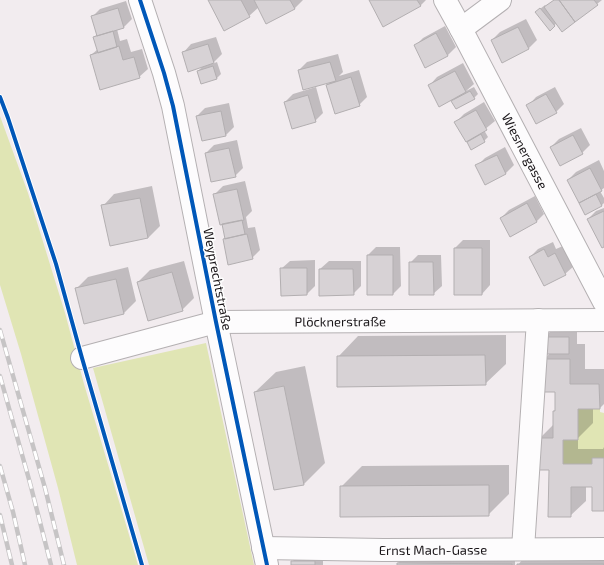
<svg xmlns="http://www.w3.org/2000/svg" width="604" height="565" font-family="'Exo 2',sans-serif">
	<rect width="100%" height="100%" fill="#f2ecef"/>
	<path fill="#e0e5b4" d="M0 116 28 193 65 313 84 384 138 565H77L58 488 21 354 0 285Z
		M206 343 254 565H149L93 368Z
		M578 409H600V412L604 413V458H592V464H563V440L578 439Z"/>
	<path fill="#0003" d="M209 0H303L294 9 259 7 249 16Z
		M370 0H426L420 6Z
		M554 0H602L597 4 557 23 550 29 540 9 545 5 546 6Z
		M126 1 132 19 124 27 117 29 120 41 127 39 131 52 142 49 148 69 139 77 91 55 98 49 94 38 97 34 92 17 100 9Z
		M526 19 537 40 529 48 492 40 500 32Z
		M445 26 456 47 448 55 415 46 423 38Z
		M216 37 222 54 212 64 217 62 221 74 217 78 201 83 198 71 203 66 183 53 191 44Z
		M338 54 343 72 339 76 359 70 367 97 359 105 327 85 331 81 299 70 307 62Z
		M463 63 474 84 466 91 474 87 478 94 474 98 453 101 456 97 429 86 437 77Z
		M316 87 323 113 315 121 285 102 293 94Z
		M555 87 564 104 556 112 528 106 536 97Z
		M484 102 495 121 484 130 488 137 484 141 468 143 472 138 456 122 464 114Z
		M229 103 234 127 226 135 202 140 197 116 205 108Z
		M581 128 590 145 582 153 551 147 559 139Z
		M237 140 243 168 235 176 206 153 214 145Z
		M505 147 514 165 506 173 485 183 477 166 485 158Z
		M599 160 604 171V188L600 191 604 198V203L602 205 585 214 568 180 576 172Z
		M245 181 252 211 246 217 248 228 255 227 260 250 252 258 224 239 226 237 215 194 223 186Z
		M152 186 160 226 148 238 103 206 114 194Z
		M535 196 544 214 536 222 501 218 509 210Z
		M604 208V246L588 219 596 211Z
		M463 240H490V285L482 294 455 248Z
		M553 242 556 249 563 246 574 266 565 274 530 257 538 249Z
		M376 247H400L401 286 393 294 368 255Z
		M418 255H441L442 286 433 294 410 263Z
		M315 260V286L307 294 282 295 281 269 290 261Z
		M184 261 194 298 182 310 138 282 150 270Z
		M329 261H361V286L353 294 320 269Z
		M128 267 136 301 124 313 76 289 88 277Z
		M553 329H577V344H585V369H604V404L600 408H593V423L578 438V449H603L604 447V510L593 486H586V501L570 516 550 469 539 439 554 424V411L556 409V391L545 359 550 353 545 337Z
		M506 335V364L485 384 338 357 358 336Z
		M305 366 325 463 304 484 275 489 255 392 276 372Z
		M509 465V494L488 515 341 487 362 466Z
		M300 554H323V565H292V562Z
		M401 559 515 560V565H398V563Z
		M522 560H604V565H518Z"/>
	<path fill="#d7d2d5" stroke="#b3afb1" d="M208 0H241L250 17 224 31Z
		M254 0H290L295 9 266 24Z
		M369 0H417L421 6 383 27Z
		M554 0H559L575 22 562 32 544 7Z
		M559 0H594L598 5 575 22Z
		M118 8 124 28 97 36 91 16Z
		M540 8 555 26 550 31 535 12Z
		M518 27 529 49 502 63 491 40Z
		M113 31 117 47 98 53 93 37Z
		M436 33 448 56 425 68 414 45Z
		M208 44 214 63 188 72 182 52Z
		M119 46 123 60 134 57 140 78 100 90 90 55Z
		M330 62 336 81 303 90 298 70Z
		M213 66 217 79 201 84 197 71Z
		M455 71 466 92 439 107 428 85Z
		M351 77 360 106 335 114 326 85Z
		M470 91 475 99 456 109 451 101Z
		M546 94 557 113 536 124 526 105Z
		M308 95 316 122 292 129 284 102Z
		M476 110 487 130 466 142 454 122Z
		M221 111 226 136 202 141 196 116Z
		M481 134 485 142 471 150 467 142Z
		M573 135 583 154 560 166 550 147Z
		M229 148 236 177 211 182 205 153Z
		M497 155 506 174 485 185 475 165Z
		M590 168 602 191 579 203 567 180Z
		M237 189 244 220 220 225 213 194Z
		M596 194 602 206 585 215 579 203Z
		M140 198 148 238 110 246 101 205Z
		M527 203 537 222 510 237 500 218Z
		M604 211V247L602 248 587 219Z
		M242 220 245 234 225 239 222 224Z
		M247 234 253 259 228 265 223 239Z
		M454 248H482V295H454Z
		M544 249 548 257 555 253 566 275 544 286 529 257Z
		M367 255H393V295H367Z
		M409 262H433L434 295H409Z
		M280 268H307V295L281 296Z
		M319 269H353L354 295 319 296Z
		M172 272 183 311 148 321 137 282Z
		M116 279 124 314 84 324 75 288Z
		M544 337H569V354H544Z
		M485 355 486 385 337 387V356Z
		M544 359H570V384H599L600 409H578V440H563V464H592V458H604V511H592V487H571V517H548L549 470H538V438H553V411H555V392H544Z
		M284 386 304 485 274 490 254 392Z
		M489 485V516L340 517V486Z
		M291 561H315V565H291Z
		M397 563 512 564V565H397Z
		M517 564H604V565H517Z"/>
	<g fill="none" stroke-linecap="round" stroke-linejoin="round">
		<g stroke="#b4b0b2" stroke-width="24">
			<g id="minor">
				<path d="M140 0 164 73 173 106 216 322 267 565"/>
				<path id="s1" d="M445 0 461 29 604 302"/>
				<path d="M461 29 500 0"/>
				<path id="s2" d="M82 358 216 322 604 320"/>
				<path id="s3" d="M263 548 383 550 604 549"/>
				<path d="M523 549 538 320"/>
			</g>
		</g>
		<use href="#minor" stroke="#fdfcfd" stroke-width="22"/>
		<g stroke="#c6c4c5" stroke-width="4.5">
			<path id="rail" d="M0 330 45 488 64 565
				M0 376 30 483 51 565
				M0 466 13 512 25 565
				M0 515 12 565"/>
		</g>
		<use href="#rail" stroke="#fff" stroke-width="3" stroke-dasharray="9" stroke-linecap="butt"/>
		<g stroke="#fff" stroke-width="6">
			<path id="cycleway" d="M140 0 164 73 173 106 216 322 267 565
				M0 97 8 118 56 264 82 358 142 565"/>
		</g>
		<use href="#cycleway" stroke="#0057b8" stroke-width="4"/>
	</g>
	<g text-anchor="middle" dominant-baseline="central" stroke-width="3" stroke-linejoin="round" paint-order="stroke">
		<g font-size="13" fill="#191518" stroke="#fff">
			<text stroke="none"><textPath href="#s1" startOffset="171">Wiesnergasse</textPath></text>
			<text transform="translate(218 279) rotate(79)">Weyprechtstraße</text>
			<text stroke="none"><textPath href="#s2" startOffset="263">Plöcknerstraße</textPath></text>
			<text stroke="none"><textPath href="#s3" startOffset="170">Ernst Mach-Gasse</textPath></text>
		</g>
	</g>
</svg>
